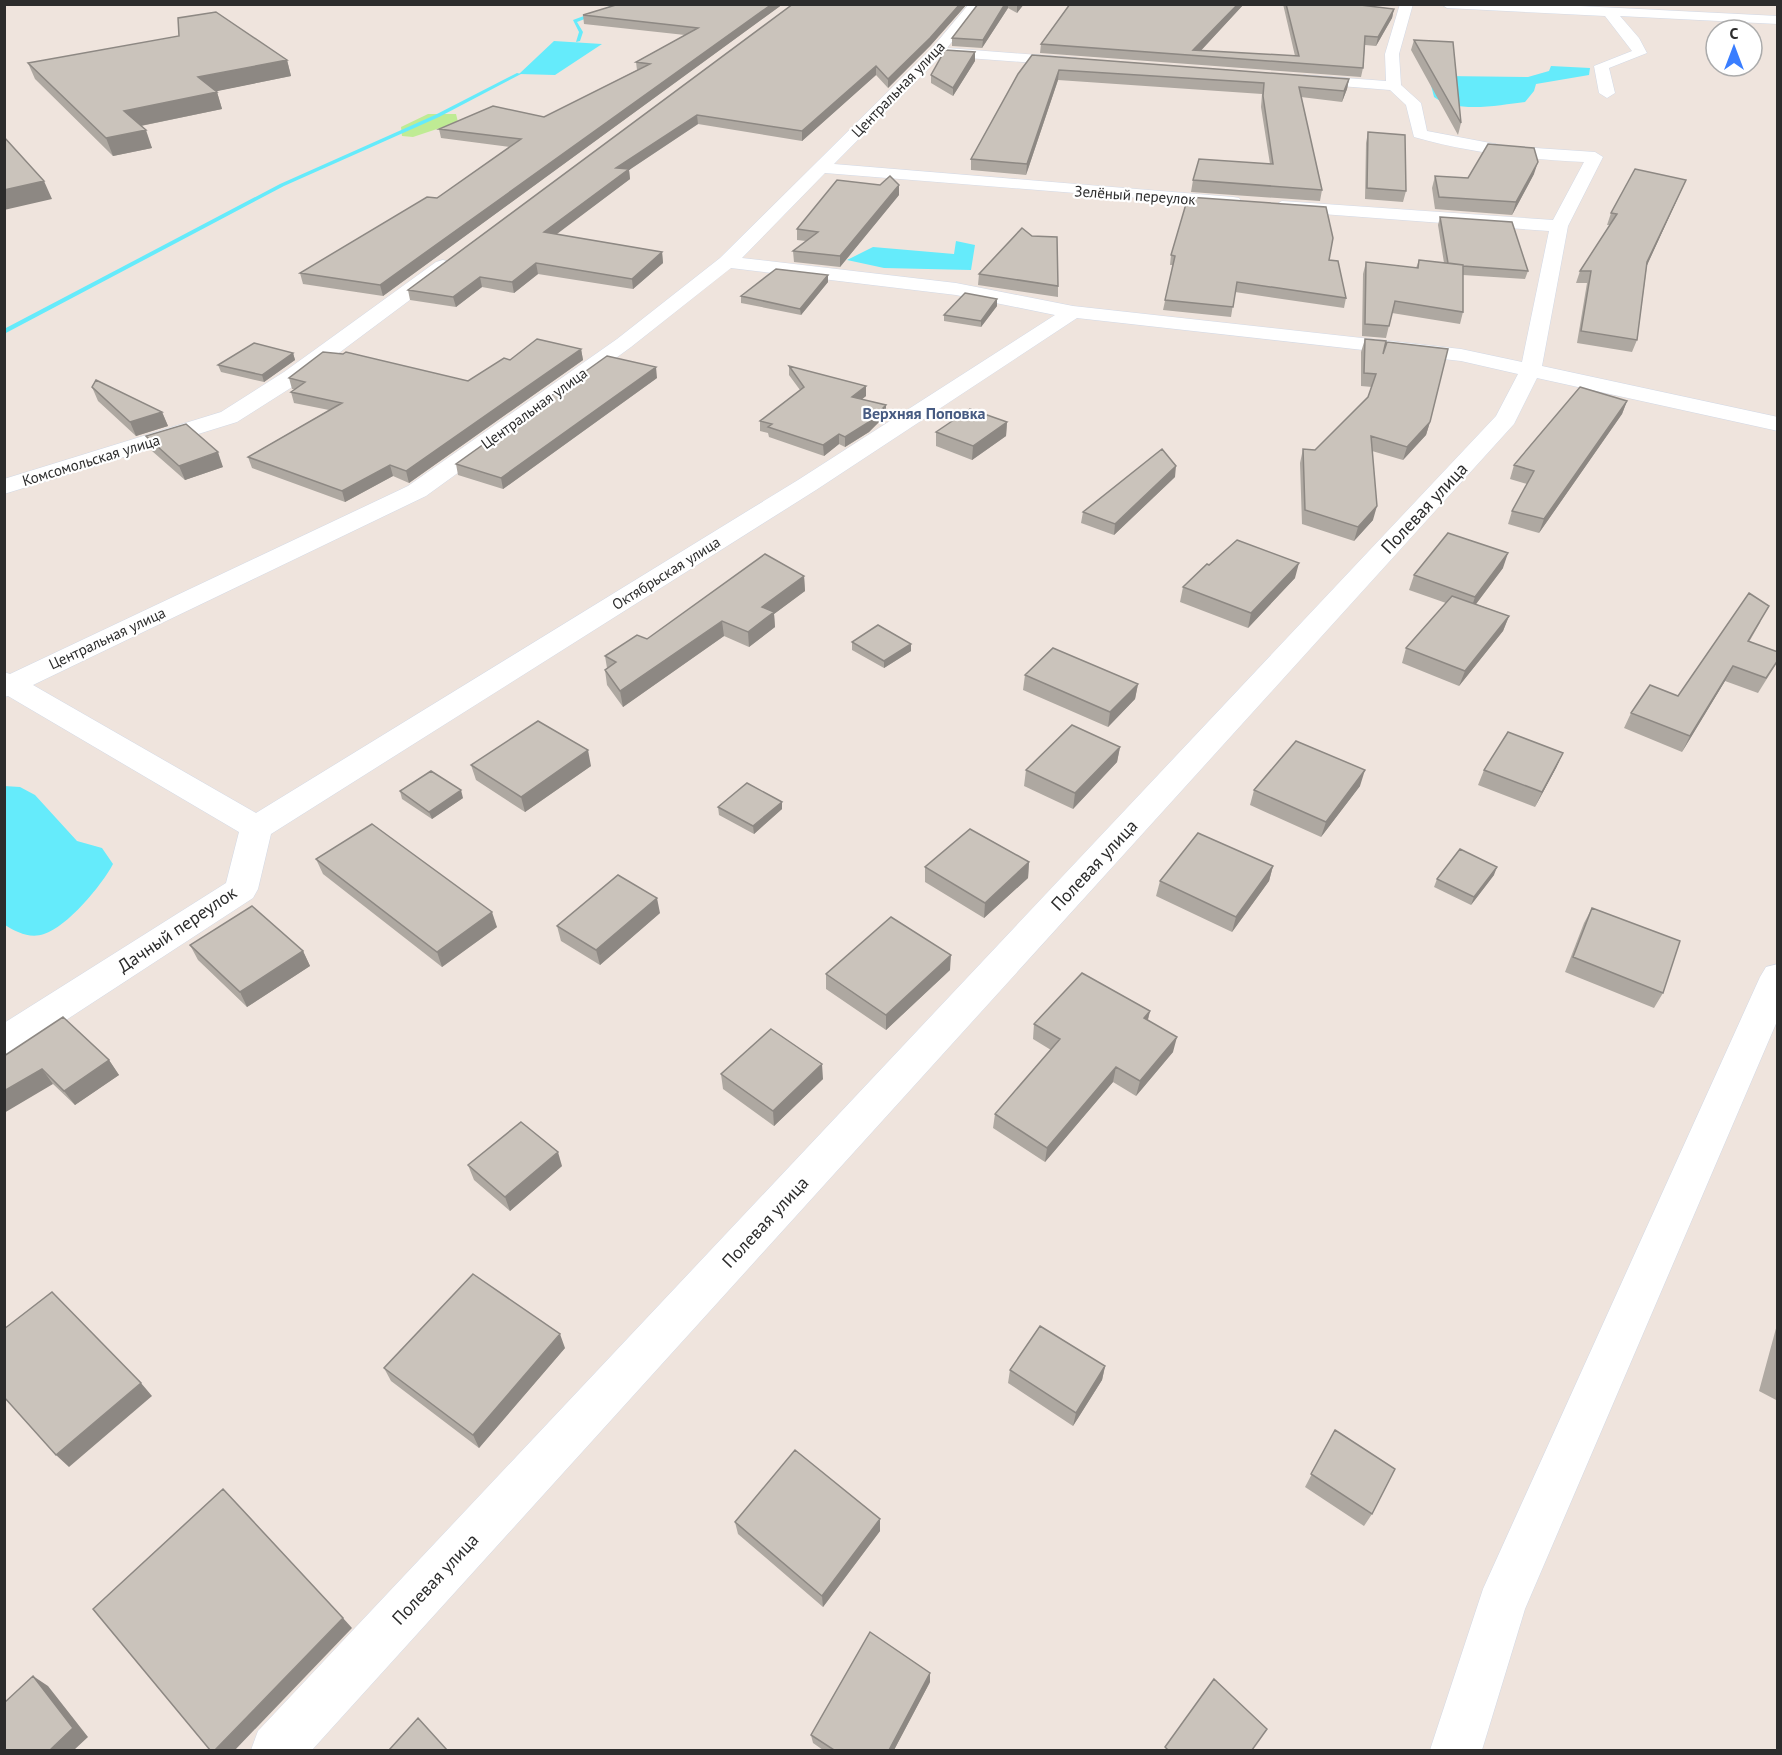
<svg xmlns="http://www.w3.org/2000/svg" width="1782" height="1755" font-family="'PT Sans',sans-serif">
	<rect width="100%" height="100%" fill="#efe4dd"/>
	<path fill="#bfeb94" d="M428 114H456L458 122 413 137 402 136 401 127Z"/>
	<path fill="#65ebfb" d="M554 41 602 44 555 75 519 74Z
		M1551 66 1590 68 1589 75 1536 84 1534 91 1525 102C1498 105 1458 114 1434 97L1431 85 1445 76 1528 77 1549 71Z
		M956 241 975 245 971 270 884 268 847 260 873 247 954 254Z
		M4 786 20 787 35 795 77 841 102 848 113 864C102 885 67 927 44 934 30 939 16 932 5 925Z"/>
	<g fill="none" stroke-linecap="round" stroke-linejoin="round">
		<path fill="#65ebfb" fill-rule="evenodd" d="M616 4H623L577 22 583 32 580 41 576 42 579 32 573 20Z
			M517 73 521 74 439 117 284 186 4 334V329L280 184 435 115Z"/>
		<g stroke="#d2d9e6" stroke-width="1">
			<path id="minor" d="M969 4H982L947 48 1076 58 1083 62 1076 66 941 56 834 164 1233 197 1239 198 1242 202 1239 206 825 173 742 258 956 283 1073 306 1461 349 1522 362 1549 231 1282 211 1273 206 1282 201 1553 220 1584 162C1527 159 1470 153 1414 137L1406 105 1390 90 1304 83 1297 79 1304 75 1386 81 1385 54 1400 4H1413L1399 54 1401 85 1421 103 1427 131 1506 146 1595 152 1603 157 1568 226 1542 366 1778 417V431L1537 378 1514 424 312 1750H251L258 1731 1496 416 1518 374 1461 361 1077 318 816 490 271 834 258 889 253 898 17 1052 4 1057V1023L226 883 239 832 8 696 4 697V672L10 674 408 486 617 339 720 258 932 48ZM731 268 956 295 1055 315 798 480 256 813 33 685 426 496 631 347Z
				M1441 4H1540L1778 16V24L1620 16 1639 38 1647 53 1609 68 1615 93 1607 98 1599 93 1594 66 1632 51 1605 16 1447 8Z
				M443 260 450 262 453 266 450 270 300 382 237 422 4 494V479L221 412 284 372 436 262Z
				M1778 964V1019L1525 1609 1482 1750H1430L1483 1589 1760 977 1766 967Z"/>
		</g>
		<use href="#minor" fill="#fff" fill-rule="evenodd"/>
	</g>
	<path fill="#aea8a1" d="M619 4H783L383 296 303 284 300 273 437 198 510 147 441 138 439 129 544 117 637 70 636 62 685 35 584 24 583 15Z
		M793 4H967L930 46 888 88 876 75 802 141 698 124 629 170 630 179 556 234 662 252 663 263 633 289 538 274 514 293 482 287 456 307 410 300 408 290Z
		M978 4H1024L1017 13 1008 8 982 48 952 46V38Z
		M1070 4H1244L1200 51 1295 56 1283 4H1352L1394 9 1392 18 1376 46 1365 45 1363 68 1361 77 1040 53 1041 44Z
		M1414 40 1461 123 1458 135 1411 50Z
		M1032 55 1349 79 1347 89 1342 102 1301 97 1322 190 1320 201 1191 192 1193 180 1270 164 1261 107 1262 94 1058 80 1026 175 971 170V159Z
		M287 60 291 76 216 91 217 92 222 109 141 126 152 148 113 156 35 79 28 63Z
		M975 61 953 96 931 83V75Z
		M1368 132 1406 191 1403 202 1365 199 1366 143Z
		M1534 174 1512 215 1435 209 1432 188 1435 176 1468 178Z
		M1686 180 1647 265 1637 340 1632 352 1577 343 1587 283H1576L1580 271 1610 225H1607L1611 213Z
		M899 195 840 267 794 262 793 251 806 241 797 240V229Z
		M1440 217 1528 271 1525 279 1463 275V312L1460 324 1392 313 1386 338 1362 336 1363 274 1366 262 1416 268 1419 260 1444 263 1438 225Z
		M1171 255 1329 260 1346 298 1344 308 1235 292 1231 317 1163 310 1173 265H1170Z
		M979 274 1058 286V297L978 285Z
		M828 282 801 315 741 303V296Z
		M997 299V306L981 327 944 321V315Z
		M1365 339 1383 354 1430 422 1426 435 1403 460 1372 451 1373 520 1354 541 1302 524 1300 463 1303 449 1315 450 1368 397 1372 387 1361 386V352Z
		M581 349 583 360 409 483 393 476 345 502 252 468 248 457 329 410 294 403 291 392 295 389H292L289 378 468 381 510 360Z
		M293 353 295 360 264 382 221 372 218 365Z
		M789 366 866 396 862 399 886 405V415L869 432 845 447 839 444 824 456 769 437 768 433 760 431V421L800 390 789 375Z
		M657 378 503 489 458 475 456 464Z
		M92 387 162 412 168 426 136 436 98 401Z
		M1627 401 1622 414 1539 533 1508 524 1512 511 1527 484 1510 479 1514 465Z
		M1007 422 1006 436 972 460 936 446V432Z
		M146 436 223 467 185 480 152 451Z
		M1175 477 1114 535 1081 523 1083 512Z
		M1209 565 1295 578 1248 628 1180 602 1183 587Z
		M1503 568 1476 604 1509 616 1503 631 1459 686 1402 663 1406 648 1446 603 1409 590 1414 575Z
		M804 576 805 591 774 614 775 627 749 647 724 636 623 707 607 685 605 670 607 668 605 656Z
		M1761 621 1749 642 1778 661 1758 693 1725 681 1682 752 1624 728 1631 713 1678 696Z
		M852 642 911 644V651L884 668 852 650Z
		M1025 675 1138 684 1135 699 1108 727 1023 690Z
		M1120 747 1117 762 1073 809 1024 786 1026 770Z
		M1563 753 1556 768 1535 807 1478 785 1484 770Z
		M471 765 591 766 525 812 476 780Z
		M1360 786 1321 837 1250 805 1254 790Z
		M400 791 463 798 432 819 402 799Z
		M782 802V809L754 834 719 815 718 807Z
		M316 859 497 927 442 967 323 874Z
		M1029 862 1028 878 984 918 925 882V867Z
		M1273 866 1269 881 1232 932 1156 896 1160 881Z
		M1494 875 1471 905 1434 887 1437 879Z
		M1592 908 1663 993 1654 1008 1565 972 1584 923Z
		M660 913 600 965 561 941 557 926Z
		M190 945 303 951 310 966 247 1007 198 960Z
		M950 970 886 1030 826 989V974Z
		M1150 1011 1148 1020 1173 1052 1136 1096 1113 1082 1045 1162 993 1128 995 1114 1051 1050 1033 1039 1034 1024Z
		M4 1056 109 1060 119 1075 75 1105 53 1084Z
		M721 1074 823 1079 774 1126 723 1089Z
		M468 1165 562 1166 510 1211 474 1180Z
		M1778 1321V1401L1759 1391Z
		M565 1348 479 1448 391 1381 384 1368Z
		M1105 1367 1102 1380 1073 1426 1008 1383 1010 1370Z
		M1335 1430 1372 1514 1364 1526 1305 1487Z
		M735 1522 880 1531 823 1607 738 1534Z
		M930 1682 894 1750H823L813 1743 811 1735Z"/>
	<path fill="#8d8883" d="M772 4H783L383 296 380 285Z
		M960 4H967L930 46 888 88V79Z
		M1005 4H1008V8L982 48 983 40Z
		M1017 4H1024L1017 13Z
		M1238 4H1244L1196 56 1193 50Z
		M1394 9 1392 18 1376 46 1378 37Z
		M975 52V61L953 96V88Z
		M287 60 291 76 203 94 198 77Z
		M876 66V75L802 141V131Z
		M1059 70 1058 80 1026 175 1027 164Z
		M1349 79 1347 89 1342 102 1344 91Z
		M217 92 222 109 130 128 124 111Z
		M697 115 698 124 629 170 630 179 545 243 544 232 616 168Z
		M146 130 152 148 113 156 106 138Z
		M1538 162 1534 174 1512 215 1516 202Z
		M1686 180 1681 191 1643 274 1647 262Z
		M44 181 52 199 4 210V190Z
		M899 185V195L840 267V256Z
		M662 252 663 263 633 289 632 279Z
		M536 263 538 274 514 293 512 282Z
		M828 275V282L801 315 800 309Z
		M480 277 482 287 456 307 453 297Z
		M997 299V306L981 327V321Z
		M581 349 583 360 409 483 406 471Z
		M293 353 295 360 264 382 262 375Z
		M656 367 657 378 503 489 501 478Z
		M866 386V396L852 407V397Z
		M1627 401 1622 414 1539 533 1544 519Z
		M886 405V415L869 432 845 447V437Z
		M162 412 168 426 136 436 130 422Z
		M1007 422 1006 436 972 460 973 446Z
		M1430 422 1426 435 1403 460 1407 447Z
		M839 434V444L824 456 823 445Z
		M218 452 223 467 185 480 179 466Z
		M390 465 393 476 345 502 342 491Z
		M1176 466 1175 477 1114 535 1115 524Z
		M1377 506 1373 520 1354 541 1358 527Z
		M1508 553 1503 568 1470 612 1475 597Z
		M1299 563 1295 578 1248 628 1251 613Z
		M804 576 805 591 774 614 775 627 749 647 748 632 762 607Z
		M1509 616 1503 631 1459 686 1465 671Z
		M722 621 724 636 623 707 620 691Z
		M911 644V651L884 668V661Z
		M1733 666 1725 681 1682 752 1690 736Z
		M1138 684 1135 699 1108 727 1110 712Z
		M1120 747 1117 762 1073 809 1075 793Z
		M588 750 591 766 525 812 521 797Z
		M1563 753 1556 768 1535 807 1542 792Z
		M1365 770 1360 786 1321 837 1326 822Z
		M461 790 463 798 432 819 429 812Z
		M782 802V809L754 834 753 826Z
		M1029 862 1028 878 984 918 985 903Z
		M1273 866 1269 881 1232 932 1236 917Z
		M1497 867 1494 875 1471 905 1474 897Z
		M657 898 660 913 600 965 596 950Z
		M492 912 497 927 442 967 437 952Z
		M303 951 310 966 247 1007 240 992Z
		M951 955 950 970 886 1030V1015Z
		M1150 1011 1146 1026 1144 1018Z
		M1177 1037 1173 1052 1136 1096 1140 1081Z
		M109 1060 119 1075 75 1105 64 1091Z
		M822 1064 823 1079 774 1126 773 1111Z
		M1116 1067 1113 1082 1045 1162 1047 1148Z
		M42 1069 53 1084 4 1113V1091Z
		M558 1152 562 1166 510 1211 505 1197Z
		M560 1334 565 1348 479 1448 473 1435Z
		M1105 1366 1102 1380 1073 1426 1076 1413Z
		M141 1383 152 1396 69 1467 56 1455Z
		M880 1519V1531L823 1607 822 1596Z
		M343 1618 352 1628 235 1750H215Z
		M930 1673V1682L894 1750H889Z
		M33 1676 48 1686 88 1737 74 1750H50Z"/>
	<path fill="#cac3bb" stroke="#8d8883" stroke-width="1.5" d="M619 4H772L380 285 300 273 427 197 437 198 521 139 439 129 493 106 544 117 650 64 636 62 698 28 583 15Z
		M793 4H960L930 38 888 79 876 66 802 131 697 115 616 168 629 169 544 232 662 252 632 279 536 263 512 282 480 277 453 297 408 290Z
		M978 4H1005L983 40 952 38Z
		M1070 4H1238L1193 50 1299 56 1286 4H1352L1394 9 1378 37 1365 36 1363 68 1041 44Z
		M216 12 287 60 198 77 217 92 124 111 146 130 106 138 28 63 179 36 178 18Z
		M1414 40 1453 42 1461 123Z
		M945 50 975 52 953 88 931 75Z
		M1032 55 1349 79 1344 91 1299 87 1322 190 1193 180 1199 159 1273 164 1263 96 1264 83 1059 70 1027 164 971 159 1018 74Z
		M1368 132 1405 135 1406 191 1367 188Z
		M4 137 44 181 4 190Z
		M1488 144 1534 148 1538 162 1516 202 1439 197 1435 176 1468 178Z
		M1635 169 1686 180 1647 262 1637 340 1581 331 1591 271H1580L1617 214 1611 213Z
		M890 176 899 185 840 256 793 251 818 232 797 229 837 180 880 185Z
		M1188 197 1326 207 1333 238 1329 260 1338 261 1346 298 1237 282 1233 307 1165 300 1175 256 1171 255Z
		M1440 217 1512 222 1528 271 1463 266V265L1448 263Z
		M1022 228 1032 236 1057 237 1058 286 979 274Z
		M1419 260 1463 265V312L1395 301 1389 326 1365 324 1366 262 1418 268Z
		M776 269 828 275 800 309 741 296Z
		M965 293 997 299 981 321 944 315Z
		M537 339 581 349 406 471 390 465 342 491 248 457 342 403 291 392 305 382 289 378 323 352 343 354 346 352 468 381 504 358 510 360Z
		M1365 339 1386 341 1383 354 1387 342 1448 349 1430 422 1407 447 1371 436 1377 506 1358 527 1305 510 1303 449 1315 450 1368 397 1376 374 1364 373Z
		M254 343 293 353 262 375 218 365Z
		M607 356 656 367 501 478 456 464Z
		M789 366 866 386 852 397 886 405 869 422 845 437 839 434 823 445 768 427 772 424 760 421 804 387Z
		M96 380 162 412 130 422 92 387Z
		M1580 387 1627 401 1544 519 1512 511 1534 471 1514 465Z
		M970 409 1007 422 973 446 936 432Z
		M186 424 218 452 179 466 146 436Z
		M1162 449 1176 466 1115 524 1083 512Z
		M1448 533 1508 553 1475 597 1414 575Z
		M1237 540 1299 563 1251 613 1183 587 1207 564 1209 565Z
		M765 554 804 576 762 607 774 612 748 632 722 621 620 691 605 670 616 662 605 656 637 635 647 639Z
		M1749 593 1769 606 1748 641 1778 652V660L1766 678 1733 666 1690 736 1631 713 1650 685 1678 696Z
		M1452 596 1509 616 1465 671 1406 648Z
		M878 625 911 644 884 661 852 642Z
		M1053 648 1138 684 1110 712 1025 675Z
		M538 721 588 750 521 797 471 765Z
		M1072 725 1120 747 1075 793 1026 770Z
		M1508 732 1563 753 1542 792 1484 770Z
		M1296 741 1365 770 1326 822 1254 790Z
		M431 771 461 790 429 812 400 791Z
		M747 783 782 802 753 826 718 807Z
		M372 824 492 912 437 952 316 859Z
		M970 829 1029 862 985 903 925 867Z
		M1198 833 1273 866 1236 917 1160 881Z
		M1460 849 1497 867 1474 897 1437 879Z
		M618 875 657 898 596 950 557 926Z
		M252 906 303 951 240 992 190 945Z
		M1592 908 1680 941 1663 993 1573 957Z
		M891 917 951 955 886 1015 826 974Z
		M1082 973 1150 1011 1144 1018 1177 1037 1140 1081 1116 1067 1047 1148 995 1114 1060 1039 1034 1024Z
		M63 1017 109 1060 64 1091 42 1069 4 1091V1056Z
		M771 1029 822 1064 773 1111 721 1074Z
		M521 1122 558 1152 505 1197 468 1165Z
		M473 1274 560 1334 473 1435 384 1368Z
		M52 1292 141 1383 56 1455 4 1397V1329Z
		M1040 1326 1105 1366 1076 1413 1010 1370Z
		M1335 1430 1395 1469 1372 1514 1311 1474Z
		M795 1450 880 1519 822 1596 735 1522Z
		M223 1489 343 1618 215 1750H210L93 1609Z
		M870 1632 930 1673 889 1750H834L811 1735Z
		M33 1676 73 1728 50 1750H4V1703Z
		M1214 1679 1267 1729 1252 1750H1168L1165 1747Z
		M418 1718 447 1750H389Z"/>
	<g text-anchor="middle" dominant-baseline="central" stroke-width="4.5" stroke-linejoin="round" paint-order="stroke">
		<g font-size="15" fill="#2c2c2c" stroke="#fff">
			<text transform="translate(898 89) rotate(-46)">Центральная улица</text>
			<text transform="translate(1135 195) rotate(4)">Зелёный переулок</text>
			<text transform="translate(534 408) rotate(-36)">Центральная улица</text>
			<text transform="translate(91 460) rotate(-17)">Комсомольская улица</text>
			<text transform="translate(666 573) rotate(-32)">Октябрьская улица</text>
			<text transform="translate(107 638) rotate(-25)">Центральная улица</text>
		</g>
		<g font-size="16" font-weight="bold" fill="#475b82" stroke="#fff">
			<text x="924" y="413">Верхняя Поповка</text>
		</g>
		<g font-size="18" fill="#2c2c2c" stroke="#fff">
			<text transform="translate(1424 508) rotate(-47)">Полевая улица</text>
			<text transform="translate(1094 865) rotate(-47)">Полевая улица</text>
			<text transform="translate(177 929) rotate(-34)">Дачный переулок</text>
			<text transform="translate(765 1222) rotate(-47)">Полевая улица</text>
			<text transform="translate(435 1579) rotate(-47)">Полевая улица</text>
		</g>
	</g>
	<rect width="1782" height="1755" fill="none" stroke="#2c2c2c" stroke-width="12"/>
	<g transform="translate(1734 48)"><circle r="28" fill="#ffffff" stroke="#ababab" stroke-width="1.5"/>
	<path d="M0-4.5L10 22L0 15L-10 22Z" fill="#3a7eff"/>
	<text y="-9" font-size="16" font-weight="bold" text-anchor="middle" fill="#2c2c2c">С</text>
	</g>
</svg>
